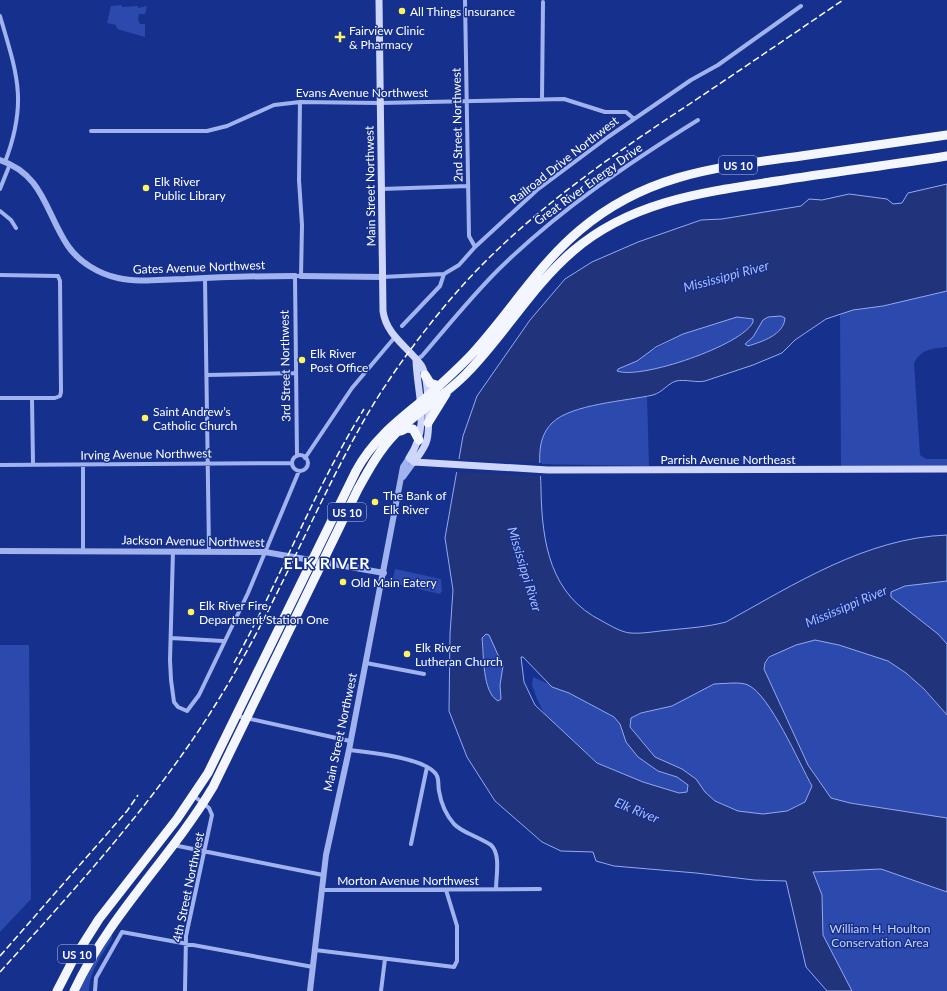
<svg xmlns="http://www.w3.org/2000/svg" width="947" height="991" font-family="Lato,sans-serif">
	<rect width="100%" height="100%" fill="#16308d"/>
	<path fill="#2c49ad" d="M122 5V7L138 6V8L147 6 145 14H139L138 19 140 24H145V37L117 29 116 25 107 23 111 6Z
		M947 291V347C931 349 923 348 914 363L920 455 926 459H947V466H841L840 314 853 310 883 306Z
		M781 316 785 318C784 334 761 342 748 346L745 344C747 339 752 339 754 335 763 319 763 317 781 316Z
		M737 317 753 320V322C743 345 641 380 617 371L618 369 683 334Z
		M647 396 649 466 540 464C539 449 541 434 552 423 569 406 624 400 647 396Z
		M395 569 441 579 442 591 440 594 392 583Z
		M940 580 947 581V644L938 634 891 597V592L905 586Z
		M486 634 489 635 503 666 500 685 501 700 498 701C482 692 484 655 482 638Z
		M815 640C847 646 880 653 906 673 922 685 933 701 947 715V818L850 803 831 798 808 765 764 669C766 651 799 644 815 640Z
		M0 645H29L31 899 0 932Z
		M533 677 569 693 614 717 620 724 626 742 658 771 677 777 689 785 687 792 679 793 643 782 598 763 545 715 537 699 532 685Z
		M733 683C738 683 744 683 748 685 770 695 800 763 812 786L805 802 787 811 763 814 738 811 715 801 705 792 696 779 682 769 655 757 630 727 631 718 641 713 672 706 714 684Z
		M854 869H881L947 892V991H845L822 946 813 872Z
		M109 934 112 935V939C103 954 89 972 89 991H77Z"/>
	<path fill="#21347b" stroke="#92aaf2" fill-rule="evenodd" d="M947 184V291L883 306 853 310 826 319 795 340 782 353 753 365 705 381C696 383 686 379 676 381 667 384 663 392 653 395 627 401 571 404 552 423 534 441 541 467 541 489 542 543 550 595 602 621 611 626 621 632 630 633 643 634 657 631 670 630 689 628 707 627 726 622 795 584 866 538 947 535V581L905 586 891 592V597L938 634 947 644V715L924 689 906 673 888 661 839 645 815 640 796 645 769 657 765 663 764 669 808 765 831 798 850 803 947 818V892L881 869 813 872 822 895 823 935 852 991H827L806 967 786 881 754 880 696 873 614 866 596 861 593 852 561 851 542 842 495 801 467 757 449 711 450 634 453 590 445 538 463 436 477 396 530 320 565 279 592 262 638 242 701 220 722 219 801 206 809 199 822 200 849 194 887 199 893 204 902 203 908 193ZM781 316 785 318C784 335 761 342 748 346L745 344 753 337 763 320 768 317ZM737 317 753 319V322C743 345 641 380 617 371L618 369 637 361 656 347 683 334ZM486 634 489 635 503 666 500 685 501 699 498 701C482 692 484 655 482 638ZM521 657H523L552 687 569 693 614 717 620 724 626 742 638 757 658 771 677 777 688 785 687 792 679 793 643 782 597 763 535 705 524 682ZM733 683C738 683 744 683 748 685 770 695 799 763 812 786L805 802 787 811 763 814 738 811 715 801 705 792 696 779 682 769 655 757 630 727 631 718 641 713 672 706 714 684Z"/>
	<path fill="#16308d" d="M457 459 542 463 543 476 454 472Z"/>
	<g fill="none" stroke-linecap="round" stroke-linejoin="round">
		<path stroke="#a0b3ef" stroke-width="4" d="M465 0 469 236 475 247
			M0 16C17 74 28 102 5 162
			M542 99 543 2
			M91 131H207L227 126 274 105 300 102 380 103 564 99 605 112H626L634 119
			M0 189 10 164
			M381 189 468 186
			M0 211 11 220 16 228
			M0 275 58 276 60 281 61 392 60 396 55 398H0
			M382 277 444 274
			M205 278 209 551
			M402 326 440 286 444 274 459 265 475 247 537 190 608 137 691 80 718 65 801 6
			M416 360 422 356C447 327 471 297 498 270 558 211 627 164 698 120
			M207 375 295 373
			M32 399 33 464
			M292 463a8 8 0 1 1 16 0a8 8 0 1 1-16 0Z
			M297 456 295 276H301L302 225 299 180 300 102
			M305 458 352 388 395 337
			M0 465 292 463
			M83 465V551
			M173 551 170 660 171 680 174 702 178 707 187 711 199 695 248 593 299 471
			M171 638 223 641
			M366 663 424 674
			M237 716 350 741
			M349 750C367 752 429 758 437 776 439 780 438 787 439 791 441 803 446 815 454 824 459 829 465 832 472 835 478 838 485 841 491 845 501 854 496 877 496 889
			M411 844 427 767
			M173 845 323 875
			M321 890 540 889
			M315 950 454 967 457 961V926L446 890
			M95 991 96 978 122 932 313 967
			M185 991 186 936 212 815 209 808 194 796
			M381 991 385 959"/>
		<path stroke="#a0b3ef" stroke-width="6" d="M0 160C44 175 45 212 68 246 79 262 99 274 118 278 139 283 163 279 185 279 221 277 258 276 295 276
			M301 276 382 277
			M403 477 414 462
			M0 551 265 552 384 573
			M310 991 326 855 349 750 403 467 409 458"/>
		<path stroke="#ced7fb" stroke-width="7" d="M379 0 383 311C386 335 408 347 421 365 429 375 430 427 427 440 425 448 419 455 414 462
			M416 360C417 395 431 426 409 458L414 462 548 470 947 469"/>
		<path stroke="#f4f6ff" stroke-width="9" d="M425 375 430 383 439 386
			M428 423 446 394
			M401 431 407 428 413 429 419 440
			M57 991 73 960 99 919 177 819 208 773 356 471C372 441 396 422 422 401 439 386 456 371 472 354 509 314 538 265 580 230 647 173 719 167 801 156 850 149 898 142 947 135
			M74 991C110 914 170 859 213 787L358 489C369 469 380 449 396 433 418 411 446 395 467 373 505 334 532 286 573 251 631 201 704 192 777 181 833 172 890 165 947 156"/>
		<path stroke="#fff" stroke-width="1.5" stroke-dasharray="7 3" stroke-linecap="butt" d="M234 663C280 580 314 490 364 409
			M0 956 127 811 138 795
			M0 972C82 881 165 791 228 684 280 597 317 502 367 415 388 379 413 345 439 313 509 226 599 164 691 103 742 69 793 34 843 0"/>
	</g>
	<g fill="#fff45f" stroke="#16308d" stroke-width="1.5">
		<circle cx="402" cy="11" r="4"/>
		<path d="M338 31h4v4h4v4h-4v4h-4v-4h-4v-4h4z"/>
		<circle cx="146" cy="188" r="4"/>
		<circle cx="302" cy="360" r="4"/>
		<circle cx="145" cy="418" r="4"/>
		<circle cx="375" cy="502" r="4"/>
		<circle cx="343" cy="582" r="4"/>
		<circle cx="191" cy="612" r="4"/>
		<circle cx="407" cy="654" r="4"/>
	</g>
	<g text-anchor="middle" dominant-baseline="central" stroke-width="3" stroke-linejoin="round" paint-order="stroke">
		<g fill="#16308d" stroke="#b9c1dd" stroke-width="1">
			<rect x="719" y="156" width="38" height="18" rx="3"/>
			<rect x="328" y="503" width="38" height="18" rx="3"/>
			<rect x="58" y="945" width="38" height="18" rx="3"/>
		</g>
		<g font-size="11" font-weight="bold" fill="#fff">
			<text x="738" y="165">US 10</text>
			<text x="347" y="512">US 10</text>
			<text x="77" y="954">US 10</text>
		</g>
		<g font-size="12" fill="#fff" stroke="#16308d" text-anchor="start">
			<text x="410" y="11">All Things Insurance</text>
			<text x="349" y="30">Fairview Clinic<tspan x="349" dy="14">&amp; Pharmacy</tspan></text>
			<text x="154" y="181">Elk River<tspan x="154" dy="14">Public Library</tspan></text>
			<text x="310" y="353">Elk River<tspan x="310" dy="14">Post Office</tspan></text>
			<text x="153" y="411">Saint Andrew’s<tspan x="153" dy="14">Catholic Church</tspan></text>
			<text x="383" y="495">The Bank of<tspan x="383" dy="14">Elk River</tspan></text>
			<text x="351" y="582">Old Main Eatery</text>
			<text x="199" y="605">Elk River Fire<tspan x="199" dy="14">Department Station One</tspan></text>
			<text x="415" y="647">Elk River<tspan x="415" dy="14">Lutheran Church</tspan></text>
		</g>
		<g font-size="12" fill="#fff" stroke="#16308d">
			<text x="362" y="92">Evans Avenue Northwest</text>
			<text transform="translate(457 125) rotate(-91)">2nd Street Northwest</text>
			<text transform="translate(564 160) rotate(-38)">Railroad Drive Northwest</text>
			<text transform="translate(588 184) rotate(-36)">Great River Energy Drive</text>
			<text transform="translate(370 186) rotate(-91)">Main Street Northwest</text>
			<text transform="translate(199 267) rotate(-2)">Gates Avenue Northwest</text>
			<text transform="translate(285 366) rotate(-91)">3rd Street Northwest</text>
			<text transform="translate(146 454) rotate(-1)">Irving Avenue Northwest</text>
			<text x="728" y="459">Parrish Avenue Northeast</text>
			<text transform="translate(193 541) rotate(1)">Jackson Avenue Northwest</text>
			<text transform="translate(340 732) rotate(-78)">Main Street Northwest</text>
			<text x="408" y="880">Morton Avenue Northwest</text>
			<text transform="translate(188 887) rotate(-78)">4th Street Northwest</text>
		</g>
		<g font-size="12" fill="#c7d3fb" stroke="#16308d">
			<text x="880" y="928">William H. Houlton<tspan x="880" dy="14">Conservation Area</tspan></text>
		</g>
		<g font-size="13" font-style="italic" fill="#acbef6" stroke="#16308d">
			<text transform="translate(726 276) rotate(-15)">Mississippi River</text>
			<text transform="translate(525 569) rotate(73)">Mississippi River</text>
			<text transform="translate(846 606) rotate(-23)">Mississippi River</text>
			<text transform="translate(637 810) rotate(22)">Elk River</text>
		</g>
		<g font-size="16" font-weight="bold" letter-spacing="1" fill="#fff" stroke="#16308d">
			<text x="327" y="562">ELK RIVER</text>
		</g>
	</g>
</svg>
